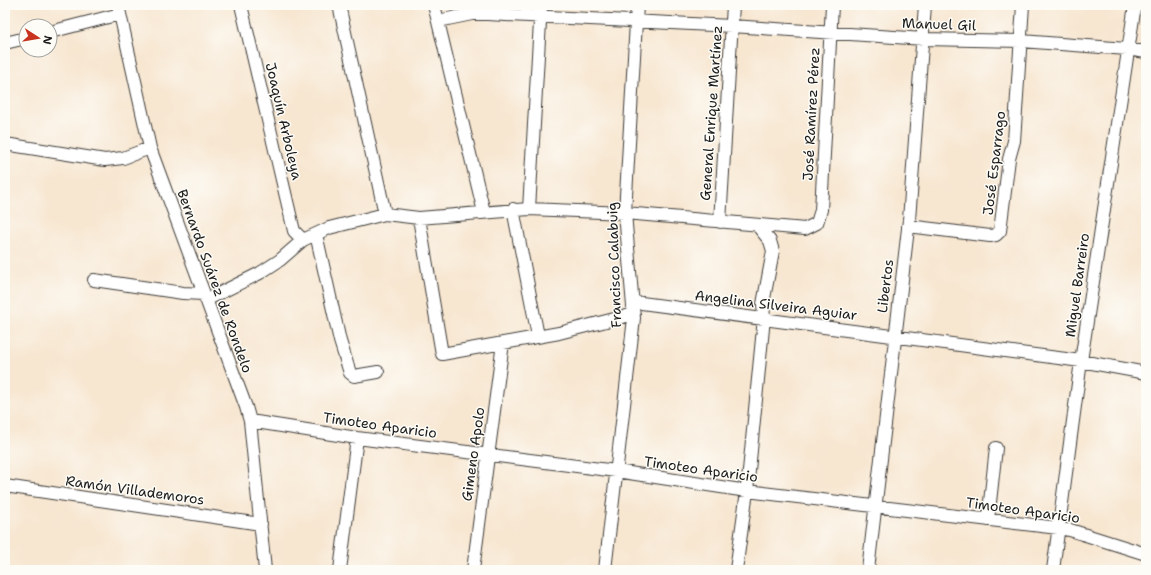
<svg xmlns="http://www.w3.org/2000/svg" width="1151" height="575" font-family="'Shantell Sans',sans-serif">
	<rect width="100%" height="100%" fill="#fdfcf7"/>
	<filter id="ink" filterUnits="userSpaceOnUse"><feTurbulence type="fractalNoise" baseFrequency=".025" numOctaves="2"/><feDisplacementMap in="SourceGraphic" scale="8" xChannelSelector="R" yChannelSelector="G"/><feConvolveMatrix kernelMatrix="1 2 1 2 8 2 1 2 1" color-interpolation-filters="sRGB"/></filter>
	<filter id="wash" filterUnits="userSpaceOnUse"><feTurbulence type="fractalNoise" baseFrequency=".012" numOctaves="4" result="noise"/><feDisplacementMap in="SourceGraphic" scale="16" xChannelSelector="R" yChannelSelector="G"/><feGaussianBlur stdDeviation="0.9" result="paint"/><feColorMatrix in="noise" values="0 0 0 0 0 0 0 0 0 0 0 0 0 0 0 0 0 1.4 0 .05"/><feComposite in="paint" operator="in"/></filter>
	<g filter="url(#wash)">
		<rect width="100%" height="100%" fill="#f7e6d0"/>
	</g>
	<g filter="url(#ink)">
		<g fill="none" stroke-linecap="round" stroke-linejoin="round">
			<g stroke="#3d3a37" stroke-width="14">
				<path id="minor" d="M118 5 150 148 246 407 250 421 265 570
					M241 5 294 231 303 240
					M339 5 385 214
					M434 5 484 212
					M438 21 472 14H487L732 26 924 39 1021 41 1127 49 1146 52
					M50 32 120 14
					M5 43 26 38
					M5 144 105 160 123 158 150 148
					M513 209 538 336
					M529 209 541 5
					M419 218 442 354 559 333 634 314
					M720 222 733 5
					M908 226 990 236 996 235 1000 231 1009 159 1014 141 1023 5
					M316 234 340 341 350 373 354 376 378 372
					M94 280 183 293 204 294
					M206 300 260 273 280 260 303 240 329 228 385 214 419 218 529 209 625 213 805 229 817 223 821 210 832 5
					M634 302 1081 361 1146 373
					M250 421 357 438 616 471 747 491 1058 528 1070 530 1146 554
					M5 486 261 524
					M988 520 996 448
					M340 570 357 438
					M473 570 503 343
					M605 570 634 318 625 213 637 5
					M736 570 747 491 764 318 763 304 773 251 770 241 757 225
					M868 570 909 220 925 5
					M1053 570 1081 361 1135 5"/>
			</g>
			<use href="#minor" stroke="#fff" stroke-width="12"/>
		</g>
	</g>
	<g text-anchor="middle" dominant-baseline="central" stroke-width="3" stroke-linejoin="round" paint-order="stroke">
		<g font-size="14" fill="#1c1c1c" stroke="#fdfcf7">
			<text transform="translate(939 24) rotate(2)">Manuel Gil</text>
			<text transform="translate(711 113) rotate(-86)">General Enrique Martínez</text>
			<text transform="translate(811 114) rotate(-87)">José Ramírez Pérez</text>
			<text transform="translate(284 121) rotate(77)">Joaquín Arboleya</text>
			<text transform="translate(994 163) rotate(-83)">José Esparrago</text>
			<text transform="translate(614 265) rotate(-92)">Francisco Calabuig</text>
			<text transform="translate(215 281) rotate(70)">Bernardo Suárez de Rondelo</text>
			<text transform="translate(1077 285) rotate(-82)">Miguel Barreiro</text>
			<text transform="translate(885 286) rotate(-83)">Libertos</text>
			<text transform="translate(776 305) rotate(7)">Angelina Silveira Aguiar</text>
			<text transform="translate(380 425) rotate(8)">Timoteo Aparicio</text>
			<text transform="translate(473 454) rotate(-82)">Gimeno Apolo</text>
			<text transform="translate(701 469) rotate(8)">Timoteo Aparicio</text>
			<text transform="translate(135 490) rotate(8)">Ramón Villademoros</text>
			<text transform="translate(1023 510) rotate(8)">Timoteo Aparicio</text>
		</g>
	</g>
	<rect width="1151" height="575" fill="none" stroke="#fdfcf7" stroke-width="20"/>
	<g transform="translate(38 38) rotate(102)"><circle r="19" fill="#fdfcf7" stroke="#a3a29f"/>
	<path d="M0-3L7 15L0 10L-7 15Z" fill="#c8321e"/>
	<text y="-6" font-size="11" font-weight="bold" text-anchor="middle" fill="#1c1c1c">N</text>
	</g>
</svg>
